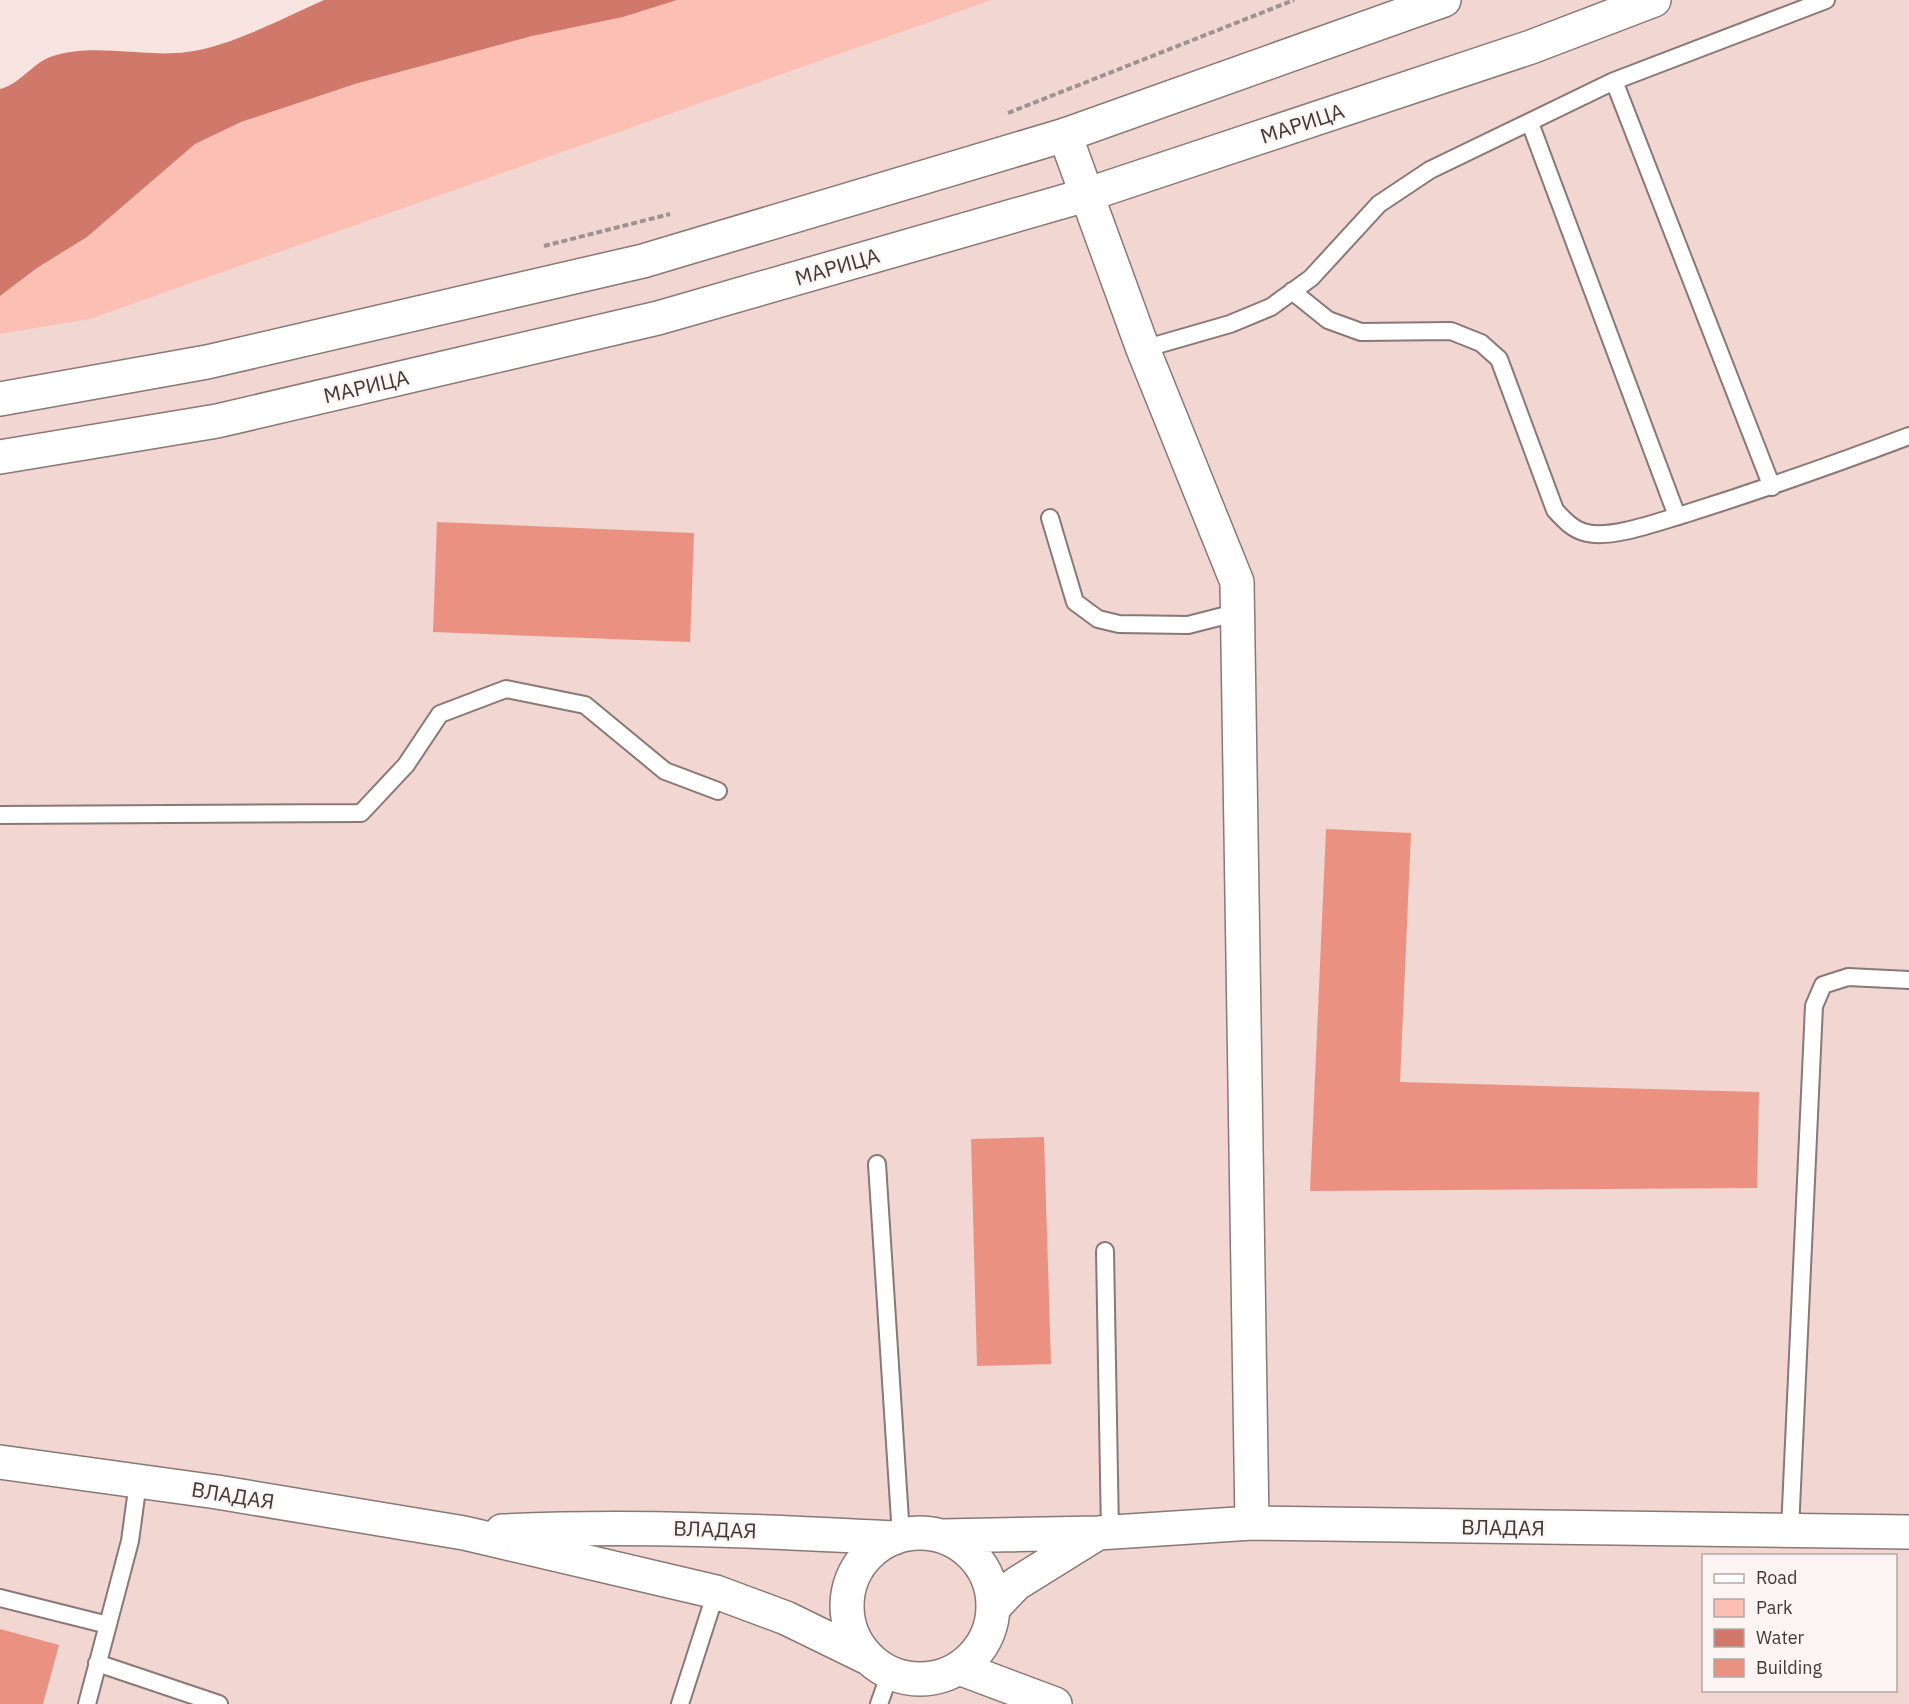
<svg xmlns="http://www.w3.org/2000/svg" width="1909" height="1704" font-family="'IBM Plex Sans',sans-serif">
	<rect width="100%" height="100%" fill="#f7e4e1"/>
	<path fill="#f1d6d1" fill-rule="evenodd" d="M992 0H1909V1704H0V334L90 319ZM1704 1556H1896V1690H1704Z"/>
	<path fill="#fcbfb4" d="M677 0H992L90 319 0 334V296L37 268 87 237 195 144 241 122 355 84 532 36 623 17Z"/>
	<path fill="#d07869" d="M324 0H677L623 17 532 36 355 84 241 122 195 144 87 237 37 268 0 296V89C20 84 32 64 50 57 93 42 143 58 187 52 232 46 283 18 324 0Z"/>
	<path fill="#eb9181" d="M437 522 694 533 690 642 433 632Z
		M1326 829 1411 833 1400 1082 1759 1092 1757 1188 1310 1191Z
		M1044 1137 1051 1364 977 1366 971 1139Z
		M0 1629 59 1645 43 1704H0Z"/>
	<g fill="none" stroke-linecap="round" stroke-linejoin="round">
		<g stroke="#897875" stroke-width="20">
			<path id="lane" d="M1614 81 1772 487
				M1530 123 1677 516
				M1292 291 1328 320 1361 332 1451 331 1481 343 1499 359 1555 510C1564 520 1573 530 1587 533 1613 539 1660 521 1685 514 1761 490 1835 464 1909 436
				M1143 349 1230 324 1271 307 1311 278 1379 204 1430 170 1614 81 1826 0
				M1050 518 1075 602 1098 619 1119 624 1188 625 1239 612
				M0 815 361 813 406 765 440 714 506 689 585 705 665 771 718 791
				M877 1164 901 1536
				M1105 1251 1110 1532
				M1790 1530 1814 1006 1823 985 1848 977 1909 980
				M0 1598 108 1625
				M97 1663 219 1704
				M87 1704 130 1541 138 1482
				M680 1704 716 1592
				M879 1704 890 1673"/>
		</g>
		<g stroke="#897875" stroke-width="36">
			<path id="street" d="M1065 135 1143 349 1237 582 1252 1523
				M0 1462 217 1492 464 1533 716 1592 786 1618 870 1659
				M502 1531C633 1525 763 1531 894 1538
				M847 1606a73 73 0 1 1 146 0a73 73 0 1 1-146 0Z
				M942 1536 1098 1533 1252 1523 1909 1532
				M993 1608 1016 1584 1098 1533
				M959 1668 1055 1704"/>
		</g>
		<g stroke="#897875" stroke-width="36">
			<path id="secondary" d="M0 399 207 362 643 261 1065 135 1444 0
				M0 457 217 421 658 318 1086 195 1531 47 1654 0"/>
		</g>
		<path stroke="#9f9290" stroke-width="4" stroke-dasharray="6 3" stroke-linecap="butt" d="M1008 113 1294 0
			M544 246 670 214"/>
		<use href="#lane" stroke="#fff" stroke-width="16"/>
		<use href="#street" stroke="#fff" stroke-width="33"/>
		<use href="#secondary" stroke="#fff" stroke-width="33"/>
	</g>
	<g text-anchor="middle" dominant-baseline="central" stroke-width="4.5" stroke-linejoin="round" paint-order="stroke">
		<g font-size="21" fill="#3f3836" stroke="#fcf4f3">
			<text transform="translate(1302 123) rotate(-18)">МАРИЦА</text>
			<text transform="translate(837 266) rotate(-16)">МАРИЦА</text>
			<text transform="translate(366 386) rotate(-13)">МАРИЦА</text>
			<text transform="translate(233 1495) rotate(9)">ВЛАДАЯ</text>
			<text transform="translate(1503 1527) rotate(1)">ВЛАДАЯ</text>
			<text transform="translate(715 1529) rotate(2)">ВЛАДАЯ</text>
		</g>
	</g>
	<rect x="1702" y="1554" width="195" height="138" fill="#fcf4f3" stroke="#b0a9a7" stroke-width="1.5"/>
	<rect x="1714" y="1574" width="30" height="9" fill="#ffffff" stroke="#b0a9a7" stroke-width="1.5"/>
	<text x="1756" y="1584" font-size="18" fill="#3f3836">Road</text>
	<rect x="1714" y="1599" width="30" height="18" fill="#fcbfb4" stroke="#b0a9a7" stroke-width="1.5"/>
	<text x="1756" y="1614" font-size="18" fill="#3f3836">Park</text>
	<rect x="1714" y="1629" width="30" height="18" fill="#d07869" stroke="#b0a9a7" stroke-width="1.5"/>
	<text x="1756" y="1644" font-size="18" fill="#3f3836">Water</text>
	<rect x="1714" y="1659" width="30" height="18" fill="#eb9181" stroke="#b0a9a7" stroke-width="1.5"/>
	<text x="1756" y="1674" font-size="18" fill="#3f3836">Building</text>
</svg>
